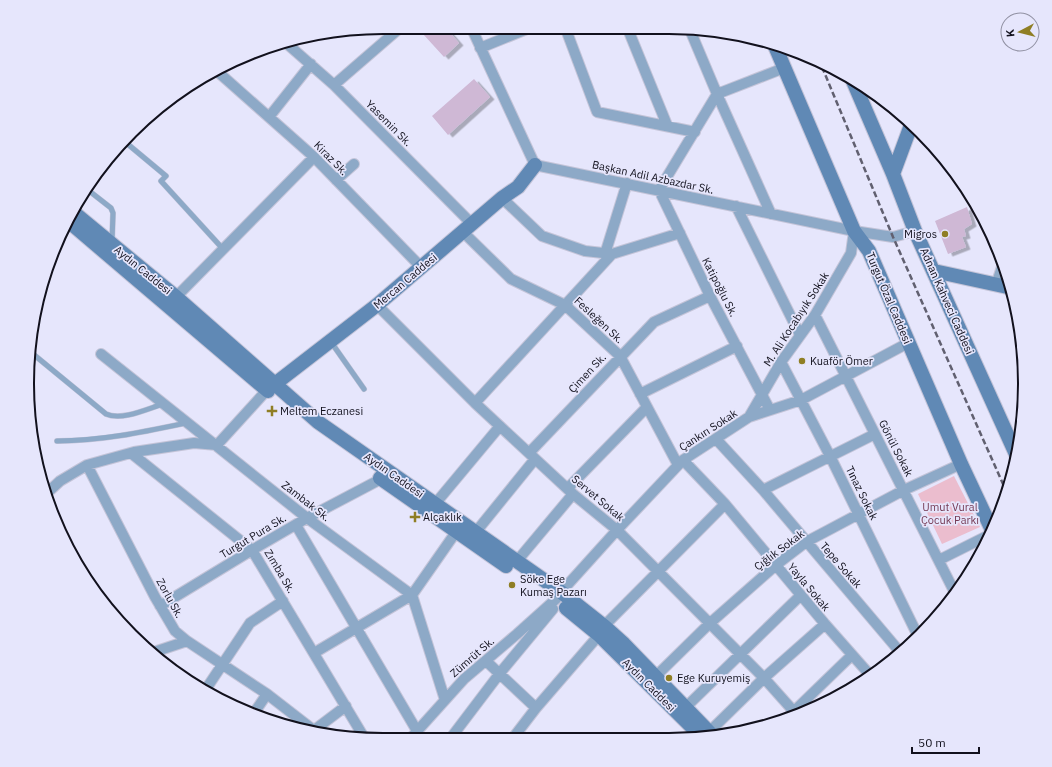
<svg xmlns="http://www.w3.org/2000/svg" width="1052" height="767" font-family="'IBM Plex Sans',sans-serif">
	<defs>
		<filter id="shadow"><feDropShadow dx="4.5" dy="2.5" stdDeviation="0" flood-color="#0004"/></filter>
	</defs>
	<rect width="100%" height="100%" fill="#e6e6fc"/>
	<path fill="#ebbdce" d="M954 476 980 527 942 544 918 494Z"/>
	<path fill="#cfb8d5" filter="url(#shadow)" d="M431 27H445L459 43 444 57 423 34Z
		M474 79 490 97 448 135 432 116Z
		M967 207 972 224 964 229 966 236 962 237 966 247 948 254 935 221Z"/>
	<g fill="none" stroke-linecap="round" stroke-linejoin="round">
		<g stroke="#c4c4d8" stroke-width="6">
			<path id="lane" d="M173 102 187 87
				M124 141 166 176 161 181 223 249
				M88 190 111 208 113 213 112 242
				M331 342 364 389
				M33 354 106 414C122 421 147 409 163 404
				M57 441C101 441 143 432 186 423"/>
		</g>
		<g stroke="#c4c4d8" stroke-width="12">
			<path id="street" d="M471 27 535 165 854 231 893 237 915 231
				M565 27 597 112 695 132
				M627 27 667 125
				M690 30 717 94 771 214
				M285 42 334 85 472 224
				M480 48 532 27
				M218 72 314 157 421 267
				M334 85 401 27
				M269 117 311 64
				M336 180 354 164
				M502 198 542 236 585 251 612 254 680 233
				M736 206 800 335
				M463 232 511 279 565 305 620 356 678 465
				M605 254 627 183
				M996 285 1003 264
				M176 297 314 157
				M377 305 475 403 573 494 617 530 764 678 797 715
				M815 315 955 593
				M101 354 307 518 412 595 445 700
				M781 362 830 456 918 636
				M640 394 737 346
				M475 403 612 254
				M770 410 710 296 659 190 717 94 784 68
				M749 417 781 362 815 315 851 253 854 231
				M716 439 763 490 900 652
				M131 453 252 550 365 739
				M529 453 654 322 710 296
				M683 460 725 504 825 624 870 675
				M87 465 155 597 175 631 187 641 267 694 316 732
				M568 488 647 407
				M763 490 875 434
				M47 493 60 481 87 465 134 452 194 443 217 445 267 390
				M435 504 500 426
				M296 525 417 731
				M475 533 535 459
				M939 560 989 535
				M517 561 573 494
				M561 592 617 530 683 460 749 417 801 400 908 343
				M160 606 252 550 307 518 381 479
				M604 626 725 504
				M151 653 187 641
				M314 653 412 595 456 532
				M486 661 536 708
				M655 677 709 624 776 565 806 542 904 490 961 464
				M204 692 250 623 283 601
				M686 707 801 595
				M254 713 267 694
				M787 718 852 655
				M313 731 346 706
				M709 732 764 678 825 624
				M513 738 536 708 599 635
				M410 739 464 679 517 634 556 599
				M450 739 500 673 553 609"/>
		</g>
		<g stroke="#c4c4d8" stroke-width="16">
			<path id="secondary" d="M775 46 854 231 869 251 961 464 992 530
				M853 81 893 174 915 231 1016 454
				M893 174 910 128
				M73 212 176 297 318 422 561 592 604 626 624 644 714 737
				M67 220 268 391
				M934 271 1012 288
				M267 390 377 305 502 198 518 187 535 165
				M380 478 506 566
				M566 608 599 635 700 735"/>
		</g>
		<use href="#lane" stroke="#8da9c7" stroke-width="5"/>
		<use href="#street" stroke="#8da9c7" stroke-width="10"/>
		<use href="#secondary" stroke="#6089b5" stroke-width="14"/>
		<path stroke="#616070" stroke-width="2.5" stroke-dasharray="6 3" stroke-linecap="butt" d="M822 67 893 237 1007 493"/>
	</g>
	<g fill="#8f7e24" stroke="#e6e6fc" stroke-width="1.5">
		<circle cx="945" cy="234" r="4"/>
		<circle cx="802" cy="361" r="4"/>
		<path d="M270 405h4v4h4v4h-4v4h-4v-4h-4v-4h4z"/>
		<path d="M413 511h4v4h4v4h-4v4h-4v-4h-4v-4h4z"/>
		<circle cx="512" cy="585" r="4"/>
		<circle cx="669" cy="678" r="4"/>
	</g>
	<g text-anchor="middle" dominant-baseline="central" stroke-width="3.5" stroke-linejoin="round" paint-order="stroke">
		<g font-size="11" fill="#12111d" stroke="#e6e6fc">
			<text transform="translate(389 123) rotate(45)">Yasemin Sk.</text>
			<text transform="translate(331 158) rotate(45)">Kiraz Sk.</text>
			<text transform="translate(653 177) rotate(12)">Başkan Adil Azbazdar Sk.</text>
			<text transform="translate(143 270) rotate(39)">Aydın Caddesi</text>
			<text transform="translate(405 281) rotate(-40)">Mercan Caddesi</text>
			<text transform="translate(720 287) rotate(63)">Katipoğlu Sk.</text>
			<text transform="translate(889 298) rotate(67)">Turgut Özal Caddesi</text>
			<text transform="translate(947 301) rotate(66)">Adnan Kahveci Caddesi</text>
			<text transform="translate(796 319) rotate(-57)">M. Ali Kocabıyık Sokak</text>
			<text transform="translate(599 320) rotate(43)">Fesleğen Sk.</text>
			<text transform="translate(587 373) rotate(-47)">Çimen Sk.</text>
			<text transform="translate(708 430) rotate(-33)">Çankırı Sokak</text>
			<text transform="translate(896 448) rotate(63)">Gönül Sokak</text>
			<text transform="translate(394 475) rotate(35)">Aydın Caddesi</text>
			<text transform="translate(862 493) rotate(64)">Tınaz Sokak</text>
			<text transform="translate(598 498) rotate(40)">Servet Sokak</text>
			<text transform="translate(306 501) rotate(38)">Zambak Sk.</text>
			<text transform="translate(253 536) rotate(-31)">Turgut Pura Sk.</text>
			<text transform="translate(779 550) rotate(-37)">Çığlık Sokak</text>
			<text transform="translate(841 565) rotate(49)">Tepe Sokak</text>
			<text transform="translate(280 571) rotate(59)">Zımba Sk.</text>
			<text transform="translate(809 587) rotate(50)">Yayla Sokak</text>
			<text transform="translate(170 598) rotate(61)">Zorlu Sk.</text>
			<text transform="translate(472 657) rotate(-41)">Zümrüt Sk.</text>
			<text transform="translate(649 685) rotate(45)">Aydın Caddesi</text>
		</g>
		<g font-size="11" fill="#12111d" stroke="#e6e6fc" text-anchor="start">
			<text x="937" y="234" text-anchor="end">Migros</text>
			<text x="810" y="361">Kuaför Ömer</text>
			<text x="280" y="411">Meltem Eczanesi</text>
			<text x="423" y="517">Alçaklık</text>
			<text x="520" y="579">Söke Ege<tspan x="520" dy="13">Kumaş Pazarı</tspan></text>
			<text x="677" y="678">Ege Kuruyemiş</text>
		</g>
		<g font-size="11" fill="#753a54" stroke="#e6e6fc">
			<text x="950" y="507">Umut Vural<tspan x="950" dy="13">Çocuk Parkı</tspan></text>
		</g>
	</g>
	<path d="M0 0H1052V767H0ZM383 34H669A349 349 0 0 1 1018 383V384A349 349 0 0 1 669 733H383A349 349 0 0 1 34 384V383A349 349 0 0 1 383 34Z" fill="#e6e6fc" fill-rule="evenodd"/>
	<path fill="none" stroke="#12111d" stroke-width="2" d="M383 34H669A349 349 0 0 1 1018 383V384A349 349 0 0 1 669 733H383A349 349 0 0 1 34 384V383A349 349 0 0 1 383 34Z"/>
	<g transform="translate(1020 32) rotate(263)"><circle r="19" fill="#e6e6fc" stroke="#9191a3"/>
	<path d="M0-3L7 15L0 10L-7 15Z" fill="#8f7e24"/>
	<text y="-6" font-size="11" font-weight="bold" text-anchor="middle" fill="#12111d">K</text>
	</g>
	<path d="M912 747v6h67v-6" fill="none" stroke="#12111d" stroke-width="2"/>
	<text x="918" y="747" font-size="12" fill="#12111d" stroke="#e6e6fc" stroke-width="3" paint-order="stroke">50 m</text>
</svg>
